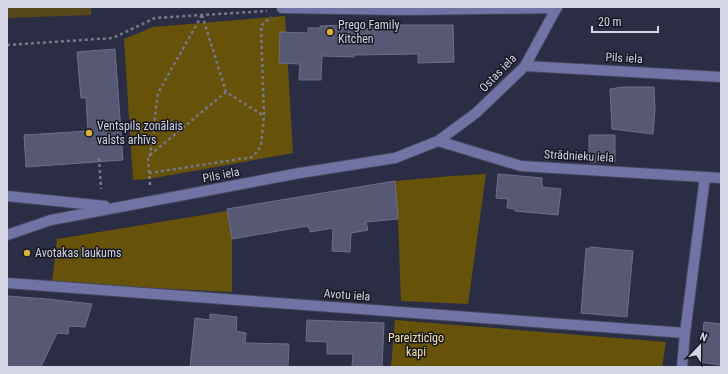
<svg xmlns="http://www.w3.org/2000/svg" width="728" height="374" font-family="'Roboto Condensed',sans-serif">
	<rect width="100%" height="100%" fill="#2b2d45"/>
	<path fill="#67520a" d="M285 16 293 153 149 179 133 180 124 39 153 27Z
		M486 174 468 304 401 301 398 218 395 181 452 176Z
		M227 211 232 239V292L52 283 57 239Z
		M395 320 666 342 662 367H391Z"/>
	<path fill="#57481b" d="M7 7H91V15L7 18Z"/>
	<path fill="#575974" stroke="#6c6f8b" d="M342 25V28H354V32L384 25H453L454 62 418 63V54L354 55V57L322 56 321 80H299L300 64 279 63 280 32 308 33V28H320V26Z
		M115 49 123 160 26 167 24 135 88 131 86 98H81L77 52Z
		M623 87H654L655 110 653 134 612 129 610 89Z
		M589 135H615V162H589Z
		M498 174 542 178V187L561 189 558 215 515 211V209L507 208 508 199 496 198Z
		M395 181 398 219 366 222 368 230 351 233 350 252 332 251 333 228 310 232V228H308L307 226 232 239 227 209Z
		M590 247 633 251 627 317 581 313 586 248 590 249Z
		M7 296 47 299 92 304 85 327 69 326 68 334 57 333 41 367H7Z
		M210 314 237 317 236 331 246 333 245 343 289 344 288 367H190L195 318 210 320Z
		M307 320 384 323 382 367H352L353 354H327V342L306 341Z
		M704 322 721 324V365L700 362Z"/>
	<g fill="none" stroke-linecap="round" stroke-linejoin="round">
		<g stroke="#46485f" stroke-width="12">
			<path id="minor" d="M282 8 406 10 557 8
				M525 66 721 77
				M438 141 521 166 721 178
				M7 196 105 206
				M7 235 51 220 300 173 395 158 438 141 476 113 525 66 557 7
				M7 283 685 333
				M682 367 685 333 705 177"/>
		</g>
		<path stroke="#77798d" stroke-width="2.5" stroke-dasharray="3 3" stroke-linecap="butt" d="M202 15 226 92 264 116
			M7 45 113 38 155 18 267 11
			M150 155 226 92
			M99 158 101 189
			M149 173 253 157 261 146 264 116 261 26 271 17
			M150 185 148 156 150 155 158 93 202 15"/>
		<use href="#minor" stroke="#7074a5" stroke-width="10"/>
	</g>
	<g fill="#dab333" stroke="#151621" stroke-width="1.5">
		<circle cx="330" cy="32" r="4"/>
		<circle cx="89" cy="133" r="4"/>
		<circle cx="27" cy="253" r="4"/>
	</g>
	<g text-anchor="middle" dominant-baseline="central" stroke-width="3" stroke-linejoin="round" paint-order="stroke">
		<g font-size="12" fill="#d4d6e6" stroke="#151621" text-anchor="start">
			<text x="338" y="25">Prego Family<tspan x="338" dy="14">Kitchen</tspan></text>
			<text x="97" y="126">Ventspils zonālais<tspan x="97" dy="14">valsts arhīvs</tspan></text>
			<text x="35" y="253">Avotakas laukums</text>
		</g>
		<g font-size="12" fill="#d4d6e6" stroke="#151621">
			<text transform="translate(624 58) rotate(3)">Pils iela</text>
			<text transform="translate(498 73) rotate(-46)">Ostas iela</text>
			<text transform="translate(579 156) rotate(3)">Strādnieku iela</text>
			<text transform="translate(221 175) rotate(-11)">Pils iela</text>
			<text transform="translate(347 295) rotate(4)">Avotu iela</text>
		</g>
		<g font-size="12" fill="#f9e3a4" stroke="#151621">
			<text x="416" y="338">Pareizticīgo<tspan x="416" dy="14">kapi</tspan></text>
		</g>
	</g>
	<rect width="728" height="374" fill="none" stroke="#d4d6e6" stroke-width="16"/>
	<g transform="translate(700 346) rotate(22)" stroke="#151621" stroke-width="3" paint-order="stroke">
	<path d="M0-3L7 15L0 10L-7 15Z" fill="#d4d6e6"/>
	<text y="-6" font-size="11" font-weight="bold" text-anchor="middle" fill="#d4d6e6">N</text>
	</g>
	<path d="M592 26v6h66v-6" fill="none" stroke="#d4d6e6" stroke-width="2"/>
	<text x="598" y="26" font-size="12" fill="#d4d6e6" stroke="#151621" stroke-width="3" paint-order="stroke">20 m</text>
</svg>
